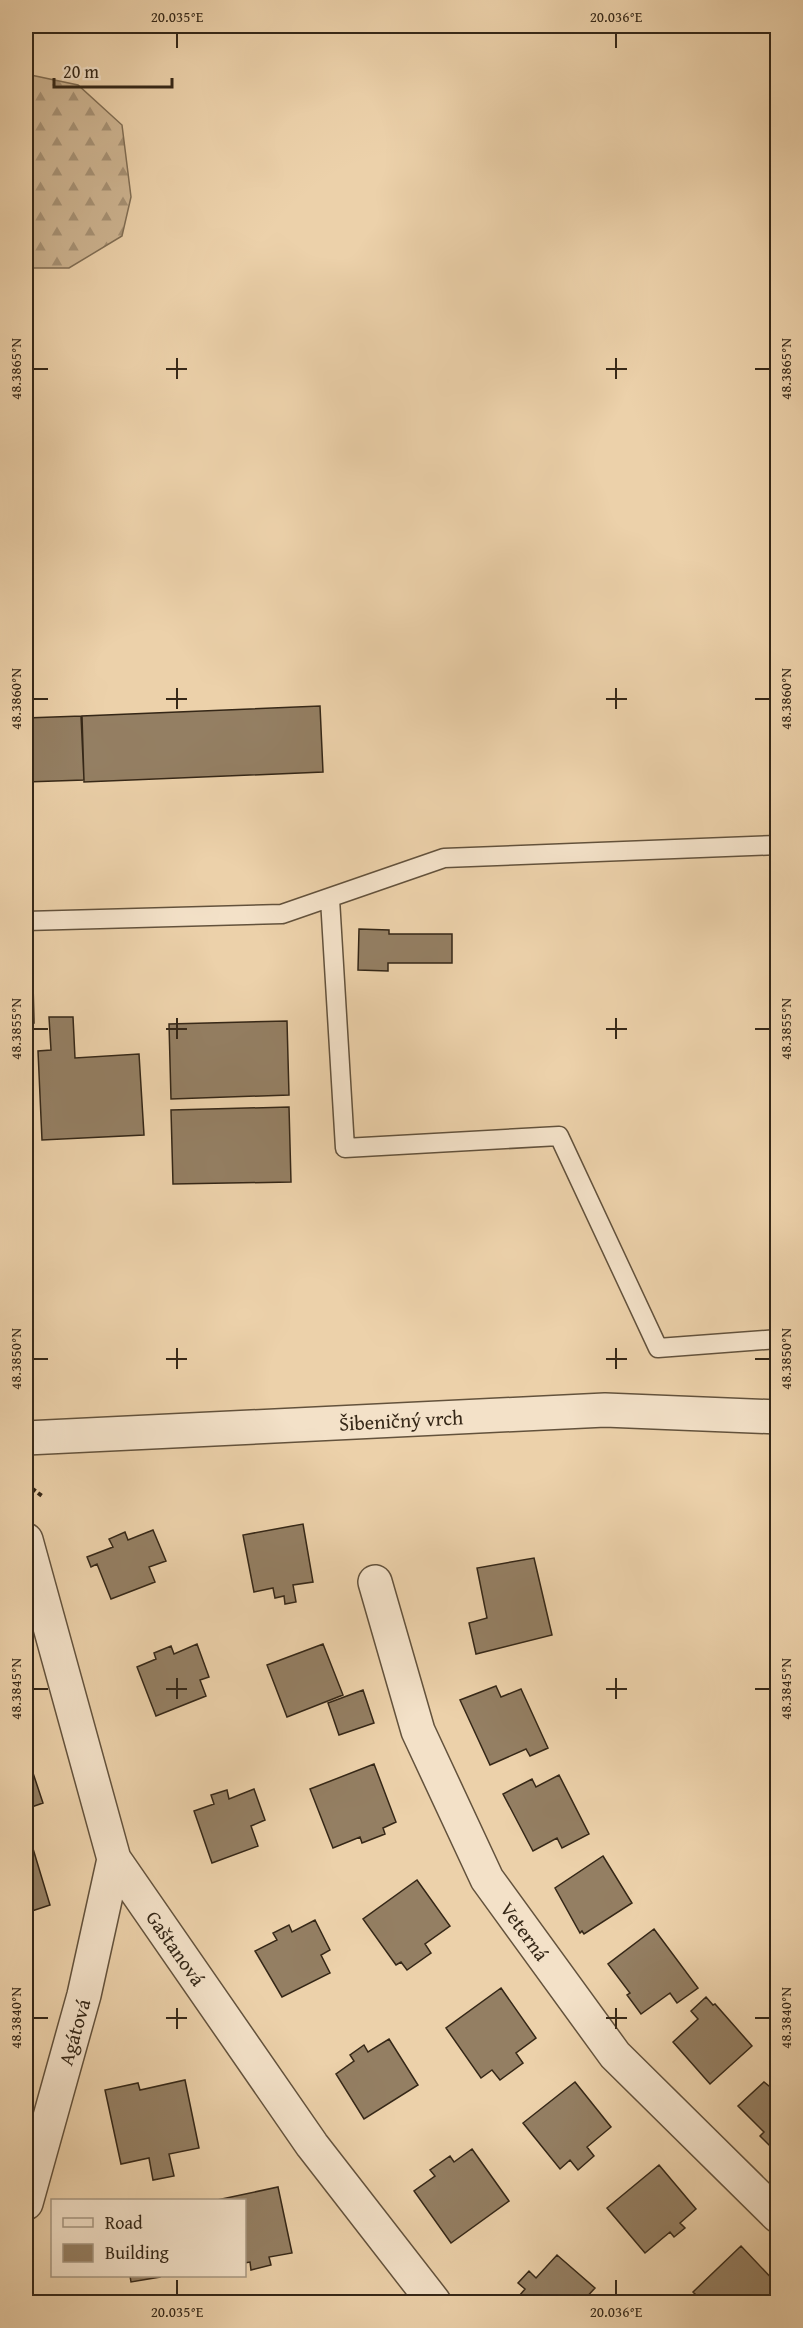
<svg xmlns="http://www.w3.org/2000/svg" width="803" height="2328" font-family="'Gentium Book Plus',serif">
	<defs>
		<pattern id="forest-firs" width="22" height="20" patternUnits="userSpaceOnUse" patternTransform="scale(1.5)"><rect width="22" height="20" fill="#cdb491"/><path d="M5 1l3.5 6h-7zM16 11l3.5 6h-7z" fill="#a79275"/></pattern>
	</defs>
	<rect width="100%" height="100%" fill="#ecd1aa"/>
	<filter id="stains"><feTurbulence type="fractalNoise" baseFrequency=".00333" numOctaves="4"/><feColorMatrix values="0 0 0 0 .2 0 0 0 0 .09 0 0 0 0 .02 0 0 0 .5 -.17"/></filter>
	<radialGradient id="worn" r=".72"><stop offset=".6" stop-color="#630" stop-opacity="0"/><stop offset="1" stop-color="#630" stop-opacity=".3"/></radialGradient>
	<path fill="url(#forest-firs)" stroke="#816e54" stroke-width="1.5" d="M26 74 78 85 122 125 131 197 122 236 69 268H26Z"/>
	<path fill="#947f63" stroke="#352717" stroke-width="1.5" d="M320 706 323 772 84 782 82 716Z
		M81 716 84 780 26 782V718Z
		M359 929 389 930V934H452V963H388V971L358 970Z
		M26 943H32L34 1023H26Z
		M49 1017H73L75 1058 139 1054 144 1135 42 1140 38 1051 51 1050Z
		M287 1021 289 1095 171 1099 169 1024Z
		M289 1107 291 1182 173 1184 171 1110Z
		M303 1524 313 1582 293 1585 296 1602 285 1604 284 1596 275 1598 273 1588 254 1592 243 1535Z
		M153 1530 166 1561 149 1567 155 1582 111 1599 97 1564 91 1567 87 1557 113 1547 109 1539 125 1532 128 1540Z
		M534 1558 552 1635 476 1654 469 1623 487 1618 477 1568Z
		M197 1644 209 1677 200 1680 206 1696 156 1716 137 1667 156 1659 154 1653 171 1646 174 1654Z
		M323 1644 343 1695 287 1717 267 1665Z
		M496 1686 501 1697 521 1689 548 1748 530 1756 526 1749 490 1765 460 1700Z
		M363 1690 374 1723 339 1735 328 1703Z
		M26 1752 43 1803 26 1809Z
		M374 1764 396 1822 383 1828 385 1834 362 1843 360 1837 333 1848 310 1789Z
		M559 1775 589 1834 562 1848 557 1838 533 1851 503 1794 532 1779 536 1787Z
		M254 1789 265 1820 251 1826 258 1846 212 1863 194 1811 214 1804 211 1795 227 1790 229 1799Z
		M31 1842 50 1905 26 1913V1843Z
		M603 1856 632 1903 584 1934 582 1931 580 1933 555 1888Z
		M417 1880 450 1926 425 1944 431 1953 407 1970 401 1962 396 1965 363 1919Z
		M315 1920 330 1950 321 1955 330 1973 282 1997 255 1951 277 1940 273 1933 289 1925 292 1932Z
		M654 1929 698 1988 677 2003 670 1993 641 2014 627 1995 630 1993 608 1964Z
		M501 1988 536 2038 516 2053 523 2063 500 2080 492 2070 481 2078 446 2028Z
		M706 1997 713 2005 715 2004 752 2046 710 2084 673 2042 698 2019 691 2011Z
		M389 2039 418 2085 364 2119 336 2074 354 2061 350 2055 364 2045 368 2052Z
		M778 2078V2154L760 2136 764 2132 738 2106 764 2082 769 2086Z
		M185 2080 199 2148 169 2154 174 2176 153 2180 149 2158 121 2164 105 2090 138 2083 140 2090Z
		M575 2082 611 2127 587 2147 594 2156 578 2170 570 2160 560 2169 523 2123Z
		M472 2149 509 2201 451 2243 414 2191 435 2176 430 2170 450 2156 454 2162Z
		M659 2165 696 2209 680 2223 685 2228 674 2237 670 2232 645 2253 607 2208Z
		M278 2187 292 2253 269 2257 271 2265 251 2270 250 2262 244 2263V2200H217Z
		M741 2246 778 2285V2293L768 2302H703L693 2292Z
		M557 2255 595 2288 582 2302H514L525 2289 518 2283 529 2271 536 2278Z
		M130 2276H160V2277L131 2282Z"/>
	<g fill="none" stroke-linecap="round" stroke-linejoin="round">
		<g stroke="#63523c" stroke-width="21">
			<path id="service" d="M330 899 345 1148 559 1136 658 1348 778 1339
				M26 921 282 914 444 858 778 845"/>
		</g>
		<g stroke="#63523c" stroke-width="36">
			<path id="minor" d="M26 1438 605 1410 778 1417
				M26 1540 114 1859 312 2145 434 2302
				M375 1582 418 1731 487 1879 615 2055 778 2216
				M26 2203 84 1995 114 1859"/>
		</g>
		<path stroke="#352717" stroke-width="4" stroke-dasharray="4.5 3" stroke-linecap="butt" d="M26 1484 42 1496"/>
		<use href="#service" stroke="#f3e1c8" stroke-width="18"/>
		<use href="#minor" stroke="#f3e1c8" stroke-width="33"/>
	</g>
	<path fill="none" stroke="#352717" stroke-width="2" d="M177 33V48M616 33V48M177 358V379M616 358V379M33 369H48M166 369H187M606 369H627M755 369H770M177 688V709M616 688V709M33 699H48M166 699H187M606 699H627M755 699H770M177 1018V1039M616 1018V1039M33 1029H48M166 1029H187M606 1029H627M755 1029H770M177 1348V1369M616 1348V1369M33 1359H48M166 1359H187M606 1359H627M755 1359H770M177 1678V1699M616 1678V1699M33 1689H48M166 1689H187M606 1689H627M755 1689H770M177 2008V2029M616 2008V2029M33 2018H48M166 2018H187M606 2018H627M755 2018H770M177 2280V2295M616 2280V2295"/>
	<g text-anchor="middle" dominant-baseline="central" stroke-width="4.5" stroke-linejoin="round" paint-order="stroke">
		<g font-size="20" fill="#352717" stroke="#f3e1c8">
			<text transform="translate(401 1420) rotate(-3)">Šibeničný vrch</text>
			<text transform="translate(525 1931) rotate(54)">Veterná</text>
			<text transform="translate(176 1948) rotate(55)">Gaštanová</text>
			<text transform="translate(74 2032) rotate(-74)">Agátová</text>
		</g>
	</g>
	<rect width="803" height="2328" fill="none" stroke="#ecd1aa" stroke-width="66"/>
	<rect x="51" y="2199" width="195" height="78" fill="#f3e1c8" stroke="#a79781" stroke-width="1.5"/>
	<rect x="63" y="2218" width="30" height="9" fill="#f3e1c8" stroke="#a79781" stroke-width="1.5"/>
	<text x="105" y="2229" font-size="18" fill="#352717">Road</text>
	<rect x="63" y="2244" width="30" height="18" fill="#947f63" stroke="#a79781" stroke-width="1.5"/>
	<text x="105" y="2259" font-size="18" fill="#352717">Building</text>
	<path d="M54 78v9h118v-9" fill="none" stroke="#352717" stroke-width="3"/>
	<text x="63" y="78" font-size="18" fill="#352717" stroke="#f3e1c8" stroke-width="4.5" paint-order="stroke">20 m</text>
	<rect x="33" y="33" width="737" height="2262" fill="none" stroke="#352717" stroke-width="2"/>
	<g font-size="15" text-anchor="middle" fill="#352717">
		<text x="177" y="22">20.035°E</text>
		<text x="616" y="22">20.036°E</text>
		<text transform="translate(16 369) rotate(-90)" y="5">48.3865°N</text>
		<text transform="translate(786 369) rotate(-90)" y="5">48.3865°N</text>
		<text transform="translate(16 699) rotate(-90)" y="5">48.3860°N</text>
		<text transform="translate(786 699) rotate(-90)" y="5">48.3860°N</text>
		<text transform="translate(16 1029) rotate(-90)" y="5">48.3855°N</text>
		<text transform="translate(786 1029) rotate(-90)" y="5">48.3855°N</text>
		<text transform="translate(16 1359) rotate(-90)" y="5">48.3850°N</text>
		<text transform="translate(786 1359) rotate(-90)" y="5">48.3850°N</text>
		<text transform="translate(16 1689) rotate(-90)" y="5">48.3845°N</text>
		<text transform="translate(786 1689) rotate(-90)" y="5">48.3845°N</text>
		<text transform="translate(16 2018) rotate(-90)" y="5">48.3840°N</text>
		<text transform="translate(786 2018) rotate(-90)" y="5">48.3840°N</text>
		<text x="177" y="2317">20.035°E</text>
		<text x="616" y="2317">20.036°E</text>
	</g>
	<rect width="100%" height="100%" filter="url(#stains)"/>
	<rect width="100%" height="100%" fill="url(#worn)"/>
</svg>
